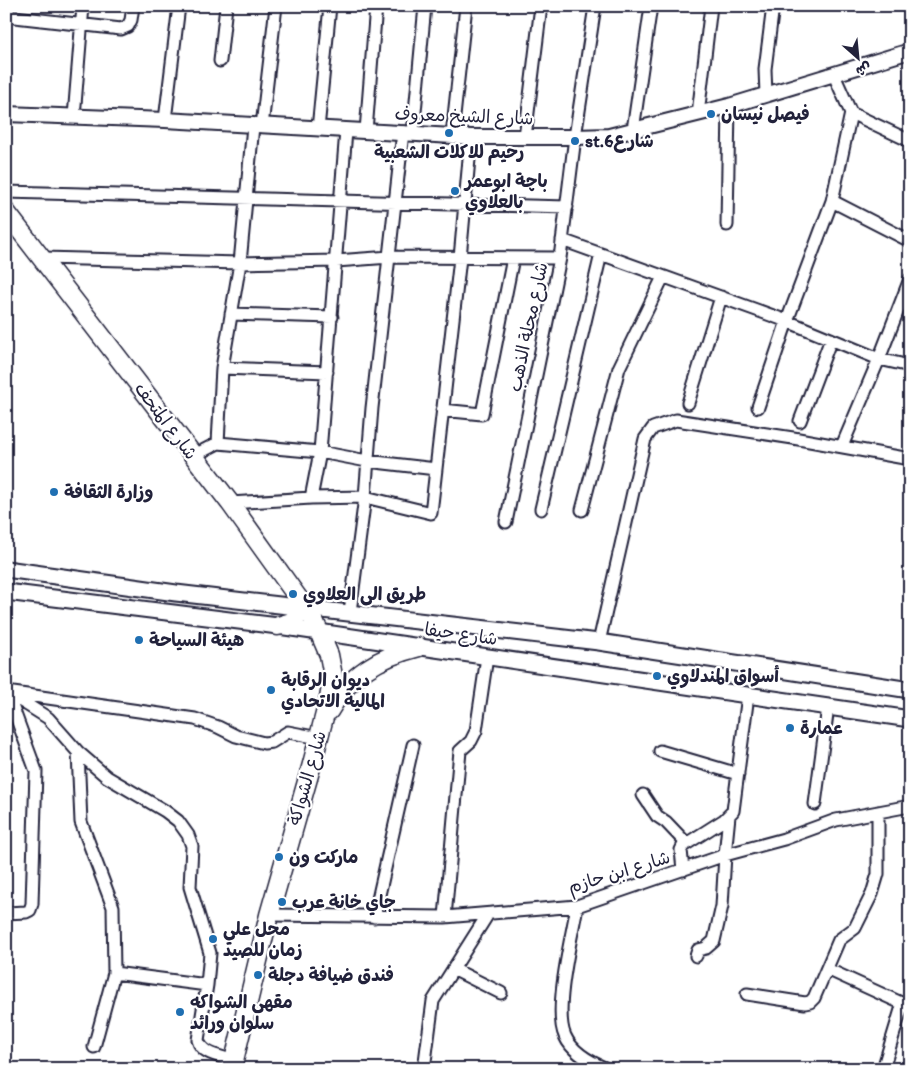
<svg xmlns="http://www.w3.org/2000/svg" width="916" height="1075" font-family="Itim,'Playpen Sans Arabic',sans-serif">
	<rect width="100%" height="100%" fill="#fff"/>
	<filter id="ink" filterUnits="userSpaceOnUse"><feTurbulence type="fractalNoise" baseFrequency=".02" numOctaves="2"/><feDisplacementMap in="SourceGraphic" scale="10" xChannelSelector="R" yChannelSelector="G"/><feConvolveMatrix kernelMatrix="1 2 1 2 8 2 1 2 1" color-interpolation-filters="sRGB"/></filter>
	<g filter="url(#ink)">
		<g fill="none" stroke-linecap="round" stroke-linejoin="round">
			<g stroke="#22223b" stroke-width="15">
				<path id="minor" d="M6 16 121 29 128 26 131 20 133 6
					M220 61 226 6
					M766 95 765 69 773 6
					M851 113 910 141
					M698 114 711 6
					M74 117 83 6
					M165 120 179 6
					M262 126 276 6
					M318 129 330 6
					M633 130 651 6
					M366 131 376 6
					M413 133 425 6
					M452 135 466 6
					M525 137 541 6
					M6 192 567 207
					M832 201 910 241
					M727 225 729 106
					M562 240 787 321 879 359 910 366
					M43 258 240 263 336 261 390 257 560 258
					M231 314 332 317
					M222 368 327 372
					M688 403 721 297
					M758 407 787 321 832 201 851 113 834 75
					M442 410 482 414 513 258
					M800 421 831 339
					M218 443 222 368 240 263 253 126
					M842 446 879 359 910 279
					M193 456 218 443 320 452 367 461 436 469
					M311 498 320 452 346 131
					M230 503 311 498 365 497 431 513 460 258 471 137
					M541 509 601 254
					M582 510 619 368 663 277
					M506 522 560 258 575 137 595 6
					M350 612 365 497 372 408 403 132
					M599 642 645 439 653 428 676 420 793 438 910 459
					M7 692 48 718 78 752 107 777 165 811 178 821 188 835 192 846 190 887 210 953 207 985 198 1040C202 1055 221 1056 234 1061
					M13 693 195 719 218 727 236 736 264 743 272 742 288 732 319 738
					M660 751 738 774
					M78 752 81 822 113 907 114 973 207 985
					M643 795 657 816 666 822 686 843
					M815 804 828 707
					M683 870 681 850 683 846 724 820 733 811 748 695
					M577 906C572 936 553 1010 565 1036 572 1052 592 1063 607 1069
					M6 913 26 912 30 910 32 904 36 771 7 692
					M269 915 445 917 577 906 725 855 784 839 836 820 910 806
					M374 917 413 745
					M445 917 460 751 471 741 476 731 487 657
					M696 956 698 950 706 948 714 941 722 906 725 855 729 816
					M453 969 501 993
					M827 969 910 1007
					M747 994 805 1003 810 1002 814 998 839 940 855 928 872 894 878 874V812
					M94 1047 114 973
					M424 1069 433 1001 488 914
					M883 1069 903 1003"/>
			</g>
			<g stroke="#22223b" stroke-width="18">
				<path id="tertiary" d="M6 114 165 120 471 137H575L609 136 729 106 910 51"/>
			</g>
			<g stroke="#22223b" stroke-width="19">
				<path id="secondary" d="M6 569 176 593 599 642 910 690
					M6 592 278 626 910 719"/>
			</g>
			<g stroke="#22223b" stroke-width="21">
				<path id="primary" d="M6 212 230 503 314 620 329 655 333 676 329 698 312 764 269 915 232 1069
					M278 626 291 622 306 608
					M329 711C350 674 379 657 419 647"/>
			</g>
			<use href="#minor" stroke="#fff" stroke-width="11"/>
			<use href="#tertiary" stroke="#fff" stroke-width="14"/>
			<use href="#secondary" stroke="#fff" stroke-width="15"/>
			<use href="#primary" stroke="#fff" stroke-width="18"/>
		</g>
	</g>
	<g fill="#1f6fb2" stroke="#fff" stroke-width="2">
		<circle cx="711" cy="114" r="5"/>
		<circle cx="449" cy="133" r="5"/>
		<circle cx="575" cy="141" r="5"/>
		<circle cx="455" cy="191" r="5"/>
		<circle cx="54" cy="492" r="5"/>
		<circle cx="293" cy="594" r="5"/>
		<circle cx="139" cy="640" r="5"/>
		<circle cx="657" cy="676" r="5"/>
		<circle cx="271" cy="690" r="5"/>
		<circle cx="790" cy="728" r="5"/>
		<circle cx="279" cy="857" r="5"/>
		<circle cx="282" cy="902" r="5"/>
		<circle cx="213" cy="939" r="5"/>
		<circle cx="258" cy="975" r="5"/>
		<circle cx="180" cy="1012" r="5"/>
	</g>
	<g text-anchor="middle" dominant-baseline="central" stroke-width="4.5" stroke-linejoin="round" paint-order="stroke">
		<g font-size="18" font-weight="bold" fill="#22223b" stroke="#fff" text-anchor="start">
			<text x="721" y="114">فيصل نيسان</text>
			<text x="585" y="141">st.شارع6</text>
			<text x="449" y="152" text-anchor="middle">رحيم للاكلات الشعبية</text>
			<text x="465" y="181">باچة ابوعمر<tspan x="465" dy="21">بالعلاوي</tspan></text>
			<text x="64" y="492">وزارة الثقافة</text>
			<text x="303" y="594">طريق الى العلاوي</text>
			<text x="149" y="640">هيئة السياحة</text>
			<text x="667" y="676">أسواق المندلاوي</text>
			<text x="281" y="680">ديوان الرقابة<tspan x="281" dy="21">المالية الاتحادي</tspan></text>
			<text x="800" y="728">عمارة</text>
			<text x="289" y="857">ماركت ون</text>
			<text x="292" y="902">جاي خانة عرب</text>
			<text x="223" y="929">محل علي<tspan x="223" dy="21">زمان للصيد</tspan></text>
			<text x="268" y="975">فندق ضيافة دجلة</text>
			<text x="190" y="1002">مقهى الشواكه<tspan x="190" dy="21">سلوان ورائد</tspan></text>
		</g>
		<g font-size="18" fill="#22223b" stroke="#fff">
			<text transform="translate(464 116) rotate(2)">شارع الشيخ معروف</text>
			<text transform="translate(528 327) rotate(-78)">شارع محلة الذهب</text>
			<text transform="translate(166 421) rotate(53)">شارع المتحف</text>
			<text transform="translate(461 634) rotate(8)">شارع حيفا</text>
			<text transform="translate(307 778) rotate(-74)">شارع الشواكة</text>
			<text transform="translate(619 872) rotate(-17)">شارع ابن حازم</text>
		</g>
	</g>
	<rect width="916" height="1075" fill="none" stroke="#fff" stroke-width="25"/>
	<rect x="12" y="12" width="891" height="1050" fill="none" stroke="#22223b" stroke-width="2" filter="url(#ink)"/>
	<g transform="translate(858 58) rotate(153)" stroke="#ffffff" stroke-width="4" paint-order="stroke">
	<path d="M0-4L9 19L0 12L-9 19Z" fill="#22223b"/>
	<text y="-8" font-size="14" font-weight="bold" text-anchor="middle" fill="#22223b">ش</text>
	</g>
</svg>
